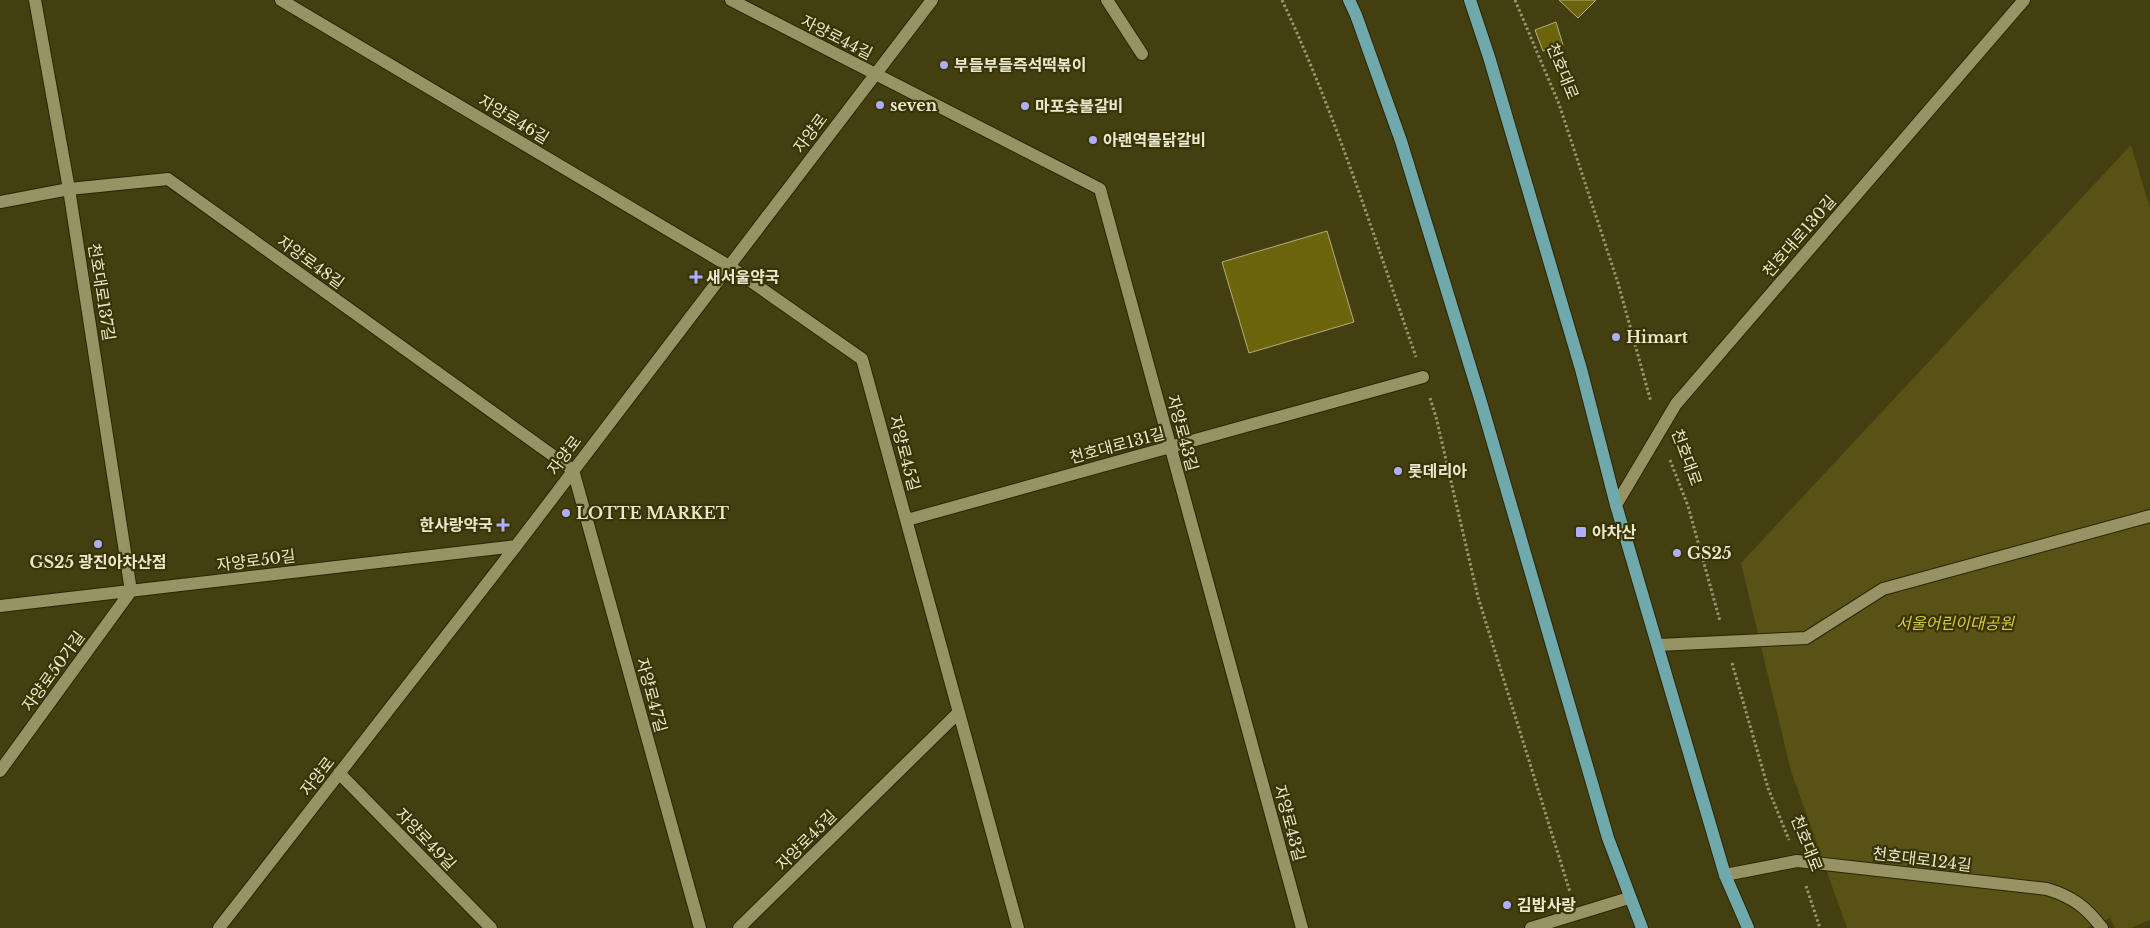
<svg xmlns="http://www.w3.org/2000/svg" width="2150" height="928" font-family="'Libre Baskerville','Noto Sans KR',serif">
	<rect width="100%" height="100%" fill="#443f11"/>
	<path fill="#585215" d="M2131 145 2150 208V920L2131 928H2115L2110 918 2086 928H1847L1791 771 1741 563Z"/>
	<path fill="#6c630d" stroke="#b2ad7e" d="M1559 0H1596L1578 18Z
		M1556 22 1563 45 1543 51 1535 30Z
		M1327 231 1354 322 1249 353 1222 262Z"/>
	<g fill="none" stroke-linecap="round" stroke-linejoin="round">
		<g stroke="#292503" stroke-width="14">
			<path id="minor" d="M281 0 729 266 862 359 1018 928
				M731 0 1100 189 1302 928
				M1107 0 1142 54
				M0 202 69 189 168 179 573 470 700 928
				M1616 505 1676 404 2024 0
				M907 520 1423 377
				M0 606 516 546
				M1658 645 1806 638 1883 589 2150 516
				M0 771 131 591 69 189 35 0
				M339 773 491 928
				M1725 875 1797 861 2047 889C2073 897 2086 907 2102 928
				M219 928 516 546 932 0
				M739 928 959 712
				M1531 928 1629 898"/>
		</g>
		<g stroke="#292503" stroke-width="14">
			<path id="major" d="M1349 0 1356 15 1401 141 1481 402 1608 838 1642 928
				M1470 0 1489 57 1581 369 1616 505 1725 875 1748 928"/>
		</g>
		<path stroke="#989572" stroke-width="3" stroke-dasharray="2.5 2.5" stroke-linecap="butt" d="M1282 0C1336 115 1374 237 1416 357
			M1515 0 1559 104 1618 283 1651 402
			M1430 398 1436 417 1478 597 1570 892
			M1670 460 1688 506 1720 621
			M1732 663 1768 788 1789 840
			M1806 886 1820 928"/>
		<use href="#minor" stroke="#979365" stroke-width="12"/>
		<use href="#major" stroke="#70a9ab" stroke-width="12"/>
	</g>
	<g fill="#aeaefb" stroke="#393404" stroke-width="2">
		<circle cx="944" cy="65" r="5"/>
		<circle cx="880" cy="105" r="5"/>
		<circle cx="1025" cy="106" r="5"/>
		<circle cx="1093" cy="140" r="5"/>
		<path d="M693.5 269.5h5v5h5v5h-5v5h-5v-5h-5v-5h5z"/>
		<circle cx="1616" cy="337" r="5"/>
		<circle cx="1398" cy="471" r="5"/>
		<circle cx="566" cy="513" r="5"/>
		<path d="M500.5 517.5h5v5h5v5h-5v5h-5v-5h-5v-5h5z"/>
		<rect x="1575" y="526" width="12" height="12" rx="2.5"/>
		<circle cx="98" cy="544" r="5"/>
		<circle cx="1677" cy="553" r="5"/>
		<circle cx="1507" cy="905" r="5"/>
	</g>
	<g text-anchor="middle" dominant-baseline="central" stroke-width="4.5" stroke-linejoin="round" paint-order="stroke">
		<g font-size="16" fill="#e9e7cf" stroke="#393404">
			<text transform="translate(837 37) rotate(27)">자양로44길</text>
			<text transform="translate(1563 71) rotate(68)">천호대로</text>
			<text transform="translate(514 119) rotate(31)">자양로46길</text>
			<text transform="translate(810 133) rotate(-53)">자양로</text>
			<text transform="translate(1799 236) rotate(-49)">천호대로130길</text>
			<text transform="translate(311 262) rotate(36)">자양로48길</text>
			<text transform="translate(102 292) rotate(81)">천호대로137길</text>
			<text transform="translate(1183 433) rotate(75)">자양로43길</text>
			<text transform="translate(1117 445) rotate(-15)">천호대로131길</text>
			<text transform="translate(905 453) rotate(75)">자양로45길</text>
			<text transform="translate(564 455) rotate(-53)">자양로</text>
			<text transform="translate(1687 457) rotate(70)">천호대로</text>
			<text transform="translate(256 560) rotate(-7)">자양로50길</text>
			<text transform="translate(53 671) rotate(-54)">자양로50가길</text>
			<text transform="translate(652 695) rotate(75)">자양로47길</text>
			<text transform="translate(317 776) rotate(-52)">자양로</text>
			<text transform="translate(1290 823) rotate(75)">자양로43길</text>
			<text transform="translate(426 839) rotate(46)">자양로49길</text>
			<text transform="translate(806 840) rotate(-45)">자양로45길</text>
			<text transform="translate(1807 843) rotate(69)">천호대로</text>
			<text transform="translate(1922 859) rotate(7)">천호대로124길</text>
		</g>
		<g font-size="16" font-weight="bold" fill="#e9e7cf" stroke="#393404" text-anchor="start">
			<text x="954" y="65">부들부들즉석떡볶이</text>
			<text x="890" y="105">seven</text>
			<text x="1035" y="106">마포숯불갈비</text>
			<text x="1103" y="140">아랜역물닭갈비</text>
			<text x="706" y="277">새서울약국</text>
			<text x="1626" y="337">Himart</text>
			<text x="1408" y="471">롯데리아</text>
			<text x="576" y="513">LOTTE MARKET</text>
			<text x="493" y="525" text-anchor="end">한사랑약국</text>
			<text x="1592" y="532">아차산</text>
			<text x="1687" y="553">GS25</text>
			<text x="98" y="562" text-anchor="middle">GS25 광진아차산점</text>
			<text x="1517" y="905">김밥사랑</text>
		</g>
		<g font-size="16" font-style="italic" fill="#d8ca3e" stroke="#393404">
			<text x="1955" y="623">서울어린이대공원</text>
		</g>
	</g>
</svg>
